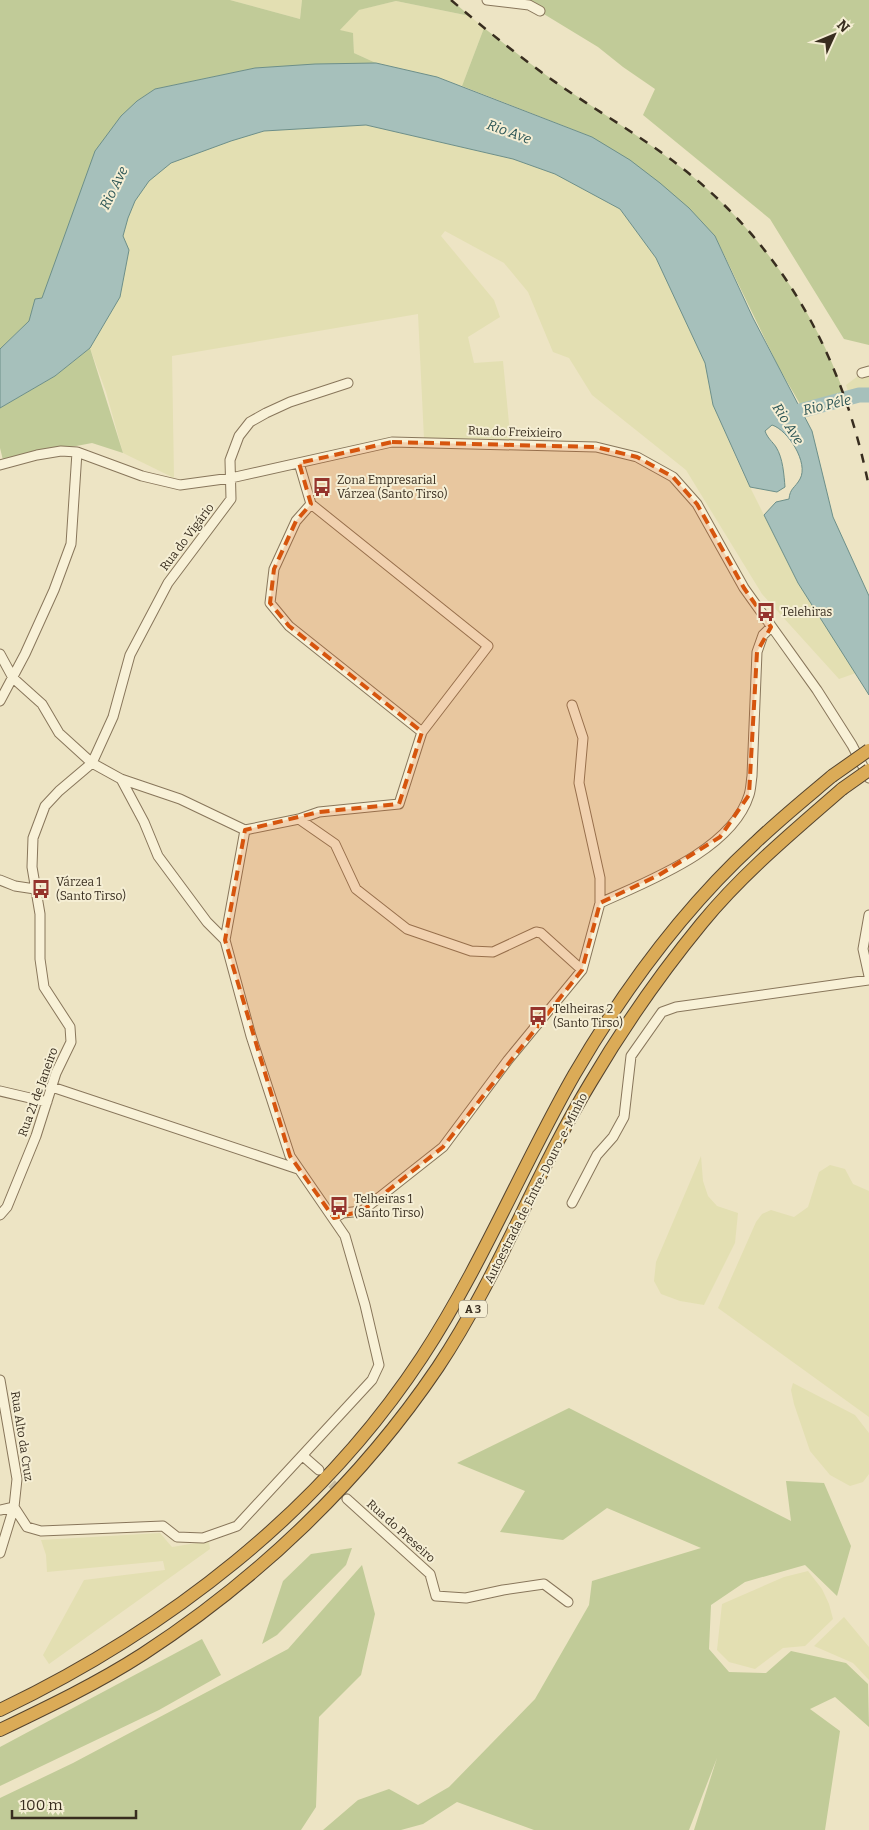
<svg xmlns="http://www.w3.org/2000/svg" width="869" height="1830" font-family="Bitter,serif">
	<rect width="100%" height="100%" fill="#ede4c4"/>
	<path fill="#e3dfb2" d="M230 0H302L300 19Z
		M396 1 470 16 484 28 462 86 437 77 376 63 354 53 353 34 340 30 358 10Z
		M366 125 513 159 555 174 620 209 656 258 705 363 713 405 741 469 798 583 856 673 839 679 762 594 686 470 592 395 569 358 553 352 528 292 504 263 445 231 441 236 494 300 500 317 468 337 474 363 503 361 511 444 424 439 418 314 172 356 174 478 123 453 106 392 90 348 120 297 129 250 123 236 127 218 135 201 149 181 171 163 231 141 264 131Z
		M869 371V395L850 397 846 385 862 373Z
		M701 1156 703 1181 708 1196 717 1206 738 1213 735 1243 704 1305 680 1301 661 1294 654 1281 656 1262Z
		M830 1165 845 1169 853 1184 869 1191V1417L718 1308 756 1222 762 1214 771 1210 794 1217 808 1207 819 1172Z
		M793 1383 855 1415 869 1433V1474L863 1482 850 1486 830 1475 810 1451 794 1404 791 1390Z
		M160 1533 172 1547 209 1541 210 1549 49 1664 43 1655 84 1580 165 1570 163 1561 47 1572 46 1555 41 1540Z
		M808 1571 822 1589 829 1604 833 1619 805 1646 783 1648 755 1669 729 1662 717 1650 722 1604 784 1577Z
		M844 1617 869 1647V1680L853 1663 814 1646Z"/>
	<path fill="#c1cb98" d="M0 0H230L300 19 302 0H451L470 16 396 1 359 10 340 30 353 33 354 53 376 63 255 68 155 89 137 101 42 298 35 300 29 321 0 349Z
		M487 0H869V345L844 339 770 219 643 115 655 89 623 67 598 47 529 5Z
		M484 28C510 48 536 69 563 87 606 116 651 143 692 176 762 233 818 315 847 402L803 409 779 368 715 236 592 137 462 86Z
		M90 348 123 453 92 443 3 460 0 448V408L55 376Z
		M569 1408 791 1521 786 1481 824 1483 851 1546 837 1596 805 1565 745 1582 711 1605 709 1649 729 1672 766 1673 791 1651 846 1663 868 1684 869 1727 835 1697 810 1709 840 1731 825 1830H694L717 1758 689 1830H534L457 1802 423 1824 401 1830H323L358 1800 389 1789 418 1805 449 1787 535 1699 589 1605 592 1581 701 1548 607 1508 563 1540 500 1532 525 1491 457 1463Z
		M352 1548 346 1565 277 1635 262 1644 283 1581 311 1554Z
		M362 1565 375 1614 361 1675 319 1717 316 1807 301 1830H0V1798L73 1763 288 1649Z
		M202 1639 221 1675 159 1710 0 1786V1747Z"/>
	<path fill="#a6c0bb" stroke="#6d8f89" d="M376 63 437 77 592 137 630 160 660 183 689 208 715 236 753 318 812 431 833 517 869 596V695L798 583 764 515 776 502 789 499C790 488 795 488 800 479 809 463 788 430 772 425L765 431C768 439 772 441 776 447 783 458 784 475 785 487L777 492 750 487 713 405 705 363 656 258 620 209 555 174 513 159 366 125 264 131 231 141 171 163 149 181 135 201 128 218 123 236 129 250 120 297 90 348 55 376 0 408V349L29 321 35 299 42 298 95 151 121 116 137 101 155 89 255 68 315 64Z"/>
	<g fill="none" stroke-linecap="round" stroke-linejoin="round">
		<path stroke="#a6c0bb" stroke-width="15" d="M785 415 859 395H869"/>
		<path stroke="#c9bfa3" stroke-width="9" stroke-dasharray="9 4.5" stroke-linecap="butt" d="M322 1474 347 1499"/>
		<g stroke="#88765b" stroke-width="11">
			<path id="minor" d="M487 0 529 5 540 11
				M862 373 869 371
				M0 465 37 455 61 451 77 452 142 476 180 485 231 478 392 442 596 447 637 457 673 477 697 504 744 588 817 690 852 745 869 778
				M311 504 296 521 274 569 270 603 289 626 422 732
				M0 654 13 678 42 704 59 733 92 763 121 779 144 822 158 856 207 922 225 940 251 1036 290 1156 345 1236 365 1305 379 1365 372 1380 237 1526 203 1538 177 1537 163 1526 41 1531 27 1527 14 1507
				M0 701 25 654 54 590 71 544 77 452
				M572 705 583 738 579 783 600 878V903
				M121 779 180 799 245 830 225 940
				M299 819 335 844 356 889 407 929 471 951 493 952 536 932 541 933 582 970
				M245 830 299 819 319 812 399 804 422 732 488 646 311 504 299 463
				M0 880 15 886 35 889
				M869 915 863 949 869 976
				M52 1087 298 1169
				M0 1091 47 1102
				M572 1203 597 1155 613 1137 624 1117 631 1056 662 1012 676 1007 869 980
				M0 1215 7 1207 36 1136 56 1073 71 1042 70 1027 44 987 40 959V914L32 867 33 838 45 806 59 791 92 763 113 717 130 655 168 583 231 499 230 460 239 436 250 422 266 413 290 402 348 383
				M334 1218 343 1213 362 1211 443 1147 508 1060 582 970 600 903C648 881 732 850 749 795 751 789 751 782 752 776L757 652 763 635 771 627
				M0 1380 17 1479 14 1507 0 1553
				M303 1456 319 1470
				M347 1499 430 1574 436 1596 466 1598 503 1590 544 1584 568 1602
				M0 1510 14 1507"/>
		</g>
		<g stroke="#55442f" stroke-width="14">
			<path id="highway" d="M0 1710C167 1630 320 1512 422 1357 481 1267 521 1168 574 1075 623 991 683 909 755 843 780 819 806 798 832 776
				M0 1730C48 1707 98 1683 143 1654 258 1579 361 1481 438 1367 498 1277 535 1174 591 1082 624 1026 661 973 702 923 743 873 794 831 842 789"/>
		</g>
		<use href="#minor" stroke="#f8f1d7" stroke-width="9"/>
		<use href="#highway" stroke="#dbab57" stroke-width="12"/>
		<path stroke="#382d1f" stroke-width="2.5" stroke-dasharray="9 9" stroke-linecap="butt" d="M451 0C486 30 521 58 558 84 597 111 639 135 677 164 784 246 843 357 869 487"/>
		<g stroke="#55442f" stroke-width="14" stroke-linecap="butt">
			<path id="highway-bridge" d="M832 776 869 750
				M842 789 869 770"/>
		</g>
		<use href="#highway-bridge" stroke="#dbab57" stroke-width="12"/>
	</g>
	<path fill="#d6550e" fill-opacity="0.2" stroke="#d6550e" stroke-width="4" stroke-dasharray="10 6" stroke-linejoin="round" d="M392 442 596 447 637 457 673 477 697 504 744 588 771 627 757 652 749 795 720 837 659 875 600 903 582 970 443 1147 362 1211 334 1218 290 1156 225 940 245 830 319 812 399 804 422 732 289 626 270 603 274 569 296 521 311 504 299 463Z"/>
	<defs>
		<g id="bus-bare" transform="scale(1.5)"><path d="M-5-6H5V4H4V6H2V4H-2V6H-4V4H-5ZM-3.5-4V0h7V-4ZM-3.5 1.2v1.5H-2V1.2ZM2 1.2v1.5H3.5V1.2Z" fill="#95342c" stroke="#f5eed4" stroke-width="2.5" paint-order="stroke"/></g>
	</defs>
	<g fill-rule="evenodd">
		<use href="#bus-bare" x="322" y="487"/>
		<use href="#bus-bare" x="766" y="612"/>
		<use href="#bus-bare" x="41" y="889"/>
		<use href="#bus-bare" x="538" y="1016"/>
		<use href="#bus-bare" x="339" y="1206"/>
	</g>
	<g text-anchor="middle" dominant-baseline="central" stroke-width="4" stroke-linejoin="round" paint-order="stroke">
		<rect fill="#f5eed4" stroke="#716755" stroke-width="1" x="459" y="1300.5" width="28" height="17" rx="4"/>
		<g font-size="11" font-weight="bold" fill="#382d1f">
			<text x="473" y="1309">A 3</text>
		</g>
		<g font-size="12" fill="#382d1f" stroke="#f5eed4">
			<text transform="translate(515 432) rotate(2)">Rua do Freixieiro</text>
			<text transform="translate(187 537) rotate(-53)">Rua do Vigário</text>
			<text transform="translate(38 1092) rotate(-70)">Rua 21 de Janeiro</text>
			<text transform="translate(536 1188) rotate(-63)">Autoestrada de Entre-Douro-e-Minho</text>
			<text transform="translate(22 1436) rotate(81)">Rua Alto da Cruz</text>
			<text transform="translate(401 1531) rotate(42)">Rua do Preseiro</text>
		</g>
		<g font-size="12" fill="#382d1f" stroke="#f5eed4" text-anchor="start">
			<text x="337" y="480">Zona Empresarial<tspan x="337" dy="14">Várzea (Santo Tirso)</tspan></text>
			<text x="781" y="612">Telehiras</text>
			<text x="56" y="882">Várzea 1<tspan x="56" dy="14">(Santo Tirso)</tspan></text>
			<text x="553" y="1009">Telheiras 2<tspan x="553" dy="14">(Santo Tirso)</tspan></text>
			<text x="354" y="1199">Telheiras 1<tspan x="354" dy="14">(Santo Tirso)</tspan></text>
		</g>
		<g font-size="14" font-style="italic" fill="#2e5757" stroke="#f5eed4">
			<text transform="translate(509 132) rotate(20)">Rio Ave</text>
			<text transform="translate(114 188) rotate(-64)">Rio Ave</text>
			<text transform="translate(827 405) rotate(-13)">Rio Péle</text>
			<text transform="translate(788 424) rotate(58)">Rio Ave</text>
		</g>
	</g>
	<g transform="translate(834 35) rotate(46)" stroke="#f5eed4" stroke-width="4" paint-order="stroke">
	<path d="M0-4L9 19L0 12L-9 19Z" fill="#382d1f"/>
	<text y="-8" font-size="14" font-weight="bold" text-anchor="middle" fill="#382d1f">N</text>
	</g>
	<path d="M12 1810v8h124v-8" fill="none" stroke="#382d1f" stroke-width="2.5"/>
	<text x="20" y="1810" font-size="15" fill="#382d1f" stroke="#f5eed4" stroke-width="4" paint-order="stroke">100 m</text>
</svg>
